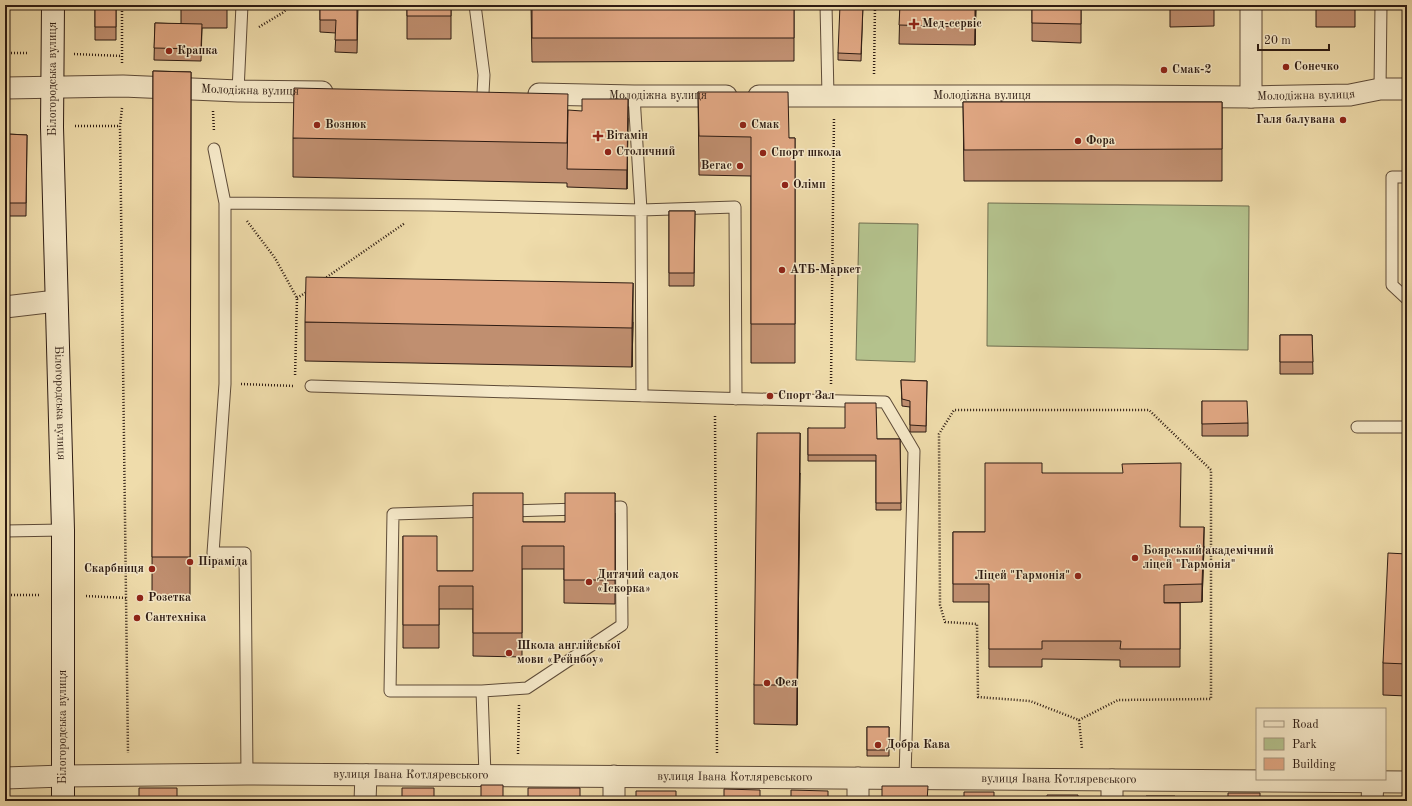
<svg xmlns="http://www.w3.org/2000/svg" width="1412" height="806" font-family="'Old Standard TT',serif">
	<rect width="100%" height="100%" fill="#efdcab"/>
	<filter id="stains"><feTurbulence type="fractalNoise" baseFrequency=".005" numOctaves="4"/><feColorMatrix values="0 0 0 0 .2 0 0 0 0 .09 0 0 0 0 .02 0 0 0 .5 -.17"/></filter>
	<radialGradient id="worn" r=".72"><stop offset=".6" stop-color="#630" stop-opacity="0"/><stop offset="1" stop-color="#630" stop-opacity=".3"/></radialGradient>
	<path fill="#b4c28d" stroke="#706e50" d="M988 203 1249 206 1248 350 987 346Z
		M859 223 918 224 915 362 856 360Z"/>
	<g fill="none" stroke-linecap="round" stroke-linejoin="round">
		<g stroke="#5e4b38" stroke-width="13">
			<path id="lane" d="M475 5 484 75 483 93
				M826 5 828 96
				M1380 89 1381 5
				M238 91 242 5
				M634 96 641 210 642 396
				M214 149 225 203V384L213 553H245L247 774
				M1407 177H1392V285L1407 299
				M225 203 432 205 641 210 735 207 736 399
				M311 386 715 398 885 402 914 451 905 778
				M1357 427H1407
				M510 511 579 509
				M5 531 63 530
				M482 691 527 688 622 625 621 507 600 508
				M485 775 482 691H390L393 514 489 511"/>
		</g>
		<g stroke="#5e4b38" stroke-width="23">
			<g id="street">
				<path id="s1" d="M5 88 123 86 238 91 322 92"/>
				<path id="s2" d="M539 94 634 96H726"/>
				<path id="s3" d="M759 96H1117L1251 97 1350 95 1380 89H1407"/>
				<path d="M1251 97V5"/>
				<path d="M5 307 56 301"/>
				<path id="s4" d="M5 778 63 776 247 774 1407 782"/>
				<path d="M858 778V801"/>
				<path d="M1112 780V801"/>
				<path d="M365 801 366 775"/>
				<path d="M614 801V776"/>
				<path d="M1372 801 1373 781"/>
			</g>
		</g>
		<g stroke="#2d1b12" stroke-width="24">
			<g id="secondary">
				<path id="s5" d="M53 5 52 127 63 530V801"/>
			</g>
		</g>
		<path stroke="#2d1b12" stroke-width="2.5" stroke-dasharray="1 2" stroke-linecap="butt" d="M122 5V65
			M259 27 284 12 289 5
			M5 53H29
			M74 54 122 56
			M874 74 875 5
			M122 108 120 126 128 753
			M213 111 214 132
			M75 126H120
			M247 221 275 258 297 298 295 377
			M324 279 405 223
			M297 298 307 292
			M241 384 294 386
			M831 384 834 117
			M715 416 717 755
			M5 595H41
			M86 596 127 598
			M1079 720 1118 700 1211 699V470L1149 410H954L939 434 940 605 945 622 977 624 978 697 1030 701 1079 720 1082 749
			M518 754 519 705"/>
		<use href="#lane" stroke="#f5e8c8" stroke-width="11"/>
		<use href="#street" stroke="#f5e8c8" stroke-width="21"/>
		<use href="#secondary" stroke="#f5e8c8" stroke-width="22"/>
	</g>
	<path fill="#c08f70" stroke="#2d1b12" d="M95 5H116V40H95Z
		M181 5H227V28H202L201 61 154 60 155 23 181 24Z
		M320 5H358L357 53 335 52 336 33 320 32Z
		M407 5H451V39H407Z
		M531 5H794V61L532 62Z
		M863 5 861 61 838 60V53Z
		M900 5H976L975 45 899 44Z
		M1032 5H1081V43L1032 41Z
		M1170 5H1214V26L1170 27Z
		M1316 5H1355V27H1316Z
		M153 71 191 72 190 596H152Z
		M698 92 789 138H795V363H751V176L699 175Z
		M963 102H1222V181H964Z
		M568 114 628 118 627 189 567 187V183L293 177V138Z
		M7 134 27 135 26 216H6Z
		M1407 172V256H1406Z
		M669 211H695L694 286H669Z
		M305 322H633L632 367 305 361Z
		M1280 335H1312L1313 374H1280Z
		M901 380 927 381 926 432H910V407L902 406Z
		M1202 401 1248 423V436H1202Z
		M808 428 877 439H900L901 510H876V461H808Z
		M800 473 797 725 754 724V685Z
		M1042 473 1180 527 1204 546 1202 602 1164 603H1180V667H1120V660L1042 659V667H989V602H953V532H985Z
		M615 493V604L564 603V569H522V657L473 656V609H439V648H403V536L437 571H473L523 522H565Z
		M1407 554V739H1406L1407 696 1383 695V663Z
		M867 727H889V756H867Z"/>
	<path fill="#9c745b" stroke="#2d1b12" d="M975 5H976L975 45Z
		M628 99V118L627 189V170Z
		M633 283V322L632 367V328Z
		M800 433V473L797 725V685Z
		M1204 527V546L1202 602V584Z"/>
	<path fill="#dfa682" stroke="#2d1b12" d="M95 5H116V27H95Z
		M320 5H357V40H335L336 20H320Z
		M407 5H451V16H407Z
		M532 5H794V38H532Z
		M840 5H863L861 54 838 53Z
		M900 5H975V27L899 25Z
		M1032 5H1081V24L1032 23Z
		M155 23 202 24 201 49 154 48Z
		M153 71 191 72 190 557H152Z
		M294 88 568 94 567 143 293 138Z
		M698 92H788L789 138H795V324H751V137L699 136Z
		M582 99H628L627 170 567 169 568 110 582 111Z
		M963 102H1222V149L964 150Z
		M7 134 27 135 26 203H6Z
		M1407 172V244H1406Z
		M669 211H695L694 273H669Z
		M306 277 633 283 632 328 305 322Z
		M1280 335H1312L1313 362H1280Z
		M901 380 927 381 926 426 910 425V401L902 399Z
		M1202 401H1247L1248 423 1202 424Z
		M845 403H876L877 439H900L901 503H876V455H808V428H845Z
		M757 433H800L797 685H754Z
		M985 463H1042V473H1123L1122 464 1181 463 1180 527H1204L1202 584 1164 585V603H1180V649H1120L1121 641H1042V649H989V584H953V532H985Z
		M473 493H523V522H565V493H615V580H564V546H522V633H473V586H439V625H403V536H437V571H473Z
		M1388 553 1407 554V664L1383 663Z
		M1407 689V732H1406Z
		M867 727H889V750H867Z
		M481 785H503V801H481Z
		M882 786H928L927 801H882Z
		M139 788H177V801H139Z
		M402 788H434V801H402Z
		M528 788H580V801H528Z
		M724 789 760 790V801H724Z
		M791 790 828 791V801H791Z
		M636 791H676V801H636Z
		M964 792H994V801H964Z
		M1228 793H1260V801H1228Z
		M1047 795H1078V801H1047Z
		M1146 796H1175V801H1146Z
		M294 798H331V801H293Z"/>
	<g fill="#8f2418" stroke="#f5e8c8" stroke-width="1.5">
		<path d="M912 18h4v4h4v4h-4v4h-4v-4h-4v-4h4z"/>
		<circle cx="169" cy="51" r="4"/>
		<circle cx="1286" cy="67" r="4"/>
		<circle cx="1164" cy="70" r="4"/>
		<circle cx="1343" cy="120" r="4"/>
		<circle cx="317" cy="125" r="4"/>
		<circle cx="743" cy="125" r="4"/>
		<path d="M596 130h4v4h4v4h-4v4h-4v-4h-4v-4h4z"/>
		<circle cx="1078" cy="141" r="4"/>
		<circle cx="608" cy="152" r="4"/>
		<circle cx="763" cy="153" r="4"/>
		<circle cx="740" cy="166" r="4"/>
		<circle cx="785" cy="185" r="4"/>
		<circle cx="782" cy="270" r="4"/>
		<circle cx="770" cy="396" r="4"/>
		<circle cx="1135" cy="558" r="4"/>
		<circle cx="190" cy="562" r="4"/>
		<circle cx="152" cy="569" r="4"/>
		<circle cx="1078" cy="576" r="4"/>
		<circle cx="589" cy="582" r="4"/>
		<circle cx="140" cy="598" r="4"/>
		<circle cx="137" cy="618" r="4"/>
		<circle cx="509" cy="653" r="4"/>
		<circle cx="767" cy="683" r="4"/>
		<circle cx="878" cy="745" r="4"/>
	</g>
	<g text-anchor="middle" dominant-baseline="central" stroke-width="3" stroke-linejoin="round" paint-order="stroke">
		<g font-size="12" font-weight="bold" fill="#2d1b12" stroke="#f5e8c8" text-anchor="start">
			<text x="922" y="24">Мед-сервіс</text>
			<text x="177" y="51">Крапка</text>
			<text x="1294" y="67">Сонечко</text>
			<text x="1172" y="70">Смак-2</text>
			<text x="1335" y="120" text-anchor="end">Галя балувана</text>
			<text x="325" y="125">Вознюк</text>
			<text x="751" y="125">Смак</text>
			<text x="606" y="136">Вітамін</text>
			<text x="1086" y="141">Фора</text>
			<text x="616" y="152">Столичний</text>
			<text x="771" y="153">Спорт школа</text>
			<text x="732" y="166" text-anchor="end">Вегас</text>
			<text x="793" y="185">Олімп</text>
			<text x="790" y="270">АТБ-Маркет</text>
			<text x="778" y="396">Спорт Зал</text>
			<text x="1143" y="551">Боярський академічний<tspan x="1143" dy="14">ліцей "Гармонія"</tspan></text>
			<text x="198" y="562">Піраміда</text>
			<text x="144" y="569" text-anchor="end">Скарбниця</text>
			<text x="597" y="575">Дитячий садок<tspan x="597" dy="14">«Іскорка»</tspan></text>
			<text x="1070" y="576" text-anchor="end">Ліцей "Гармонія"</text>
			<text x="148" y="598">Розетка</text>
			<text x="145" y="618">Сантехніка</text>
			<text x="517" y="646">Школа англійської<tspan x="517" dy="14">мови «Рейнбоу»</tspan></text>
			<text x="775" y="683">Фея</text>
			<text x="886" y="745">Добра Кава</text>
		</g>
		<g font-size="12" fill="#2d1b12" stroke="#f5e8c8">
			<text transform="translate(53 79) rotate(-90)">Білогородська вулиця</text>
			<text stroke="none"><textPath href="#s1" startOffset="245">Молодіжна вулиця</textPath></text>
			<text stroke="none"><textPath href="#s3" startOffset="547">Молодіжна вулиця</textPath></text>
			<text stroke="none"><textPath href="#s2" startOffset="119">Молодіжна вулиця</textPath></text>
			<text stroke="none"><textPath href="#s3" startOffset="223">Молодіжна вулиця</textPath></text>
			<text stroke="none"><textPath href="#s5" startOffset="398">Білогородська вулиця</textPath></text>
			<text transform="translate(63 727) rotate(-90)">Білогородська вулиця</text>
			<text stroke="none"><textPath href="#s4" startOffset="406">вулиця Івана Котляревського</textPath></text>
			<text stroke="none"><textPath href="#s4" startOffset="730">вулиця Івана Котляревського</textPath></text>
			<text stroke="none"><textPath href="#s4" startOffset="1054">вулиця Івана Котляревського</textPath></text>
		</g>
	</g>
	<rect width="1412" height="806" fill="none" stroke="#efdcab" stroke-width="20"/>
	<rect x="6" y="6" width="1400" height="794" fill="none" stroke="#2d1b12" stroke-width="2"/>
	<rect x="10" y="10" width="1392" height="786" fill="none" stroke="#2d1b12"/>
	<rect x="1256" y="708" width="130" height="72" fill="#f5e8c8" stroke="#a5967f"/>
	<rect x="1264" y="721" width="20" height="6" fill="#f5e8c8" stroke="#a5967f"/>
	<text x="1292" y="728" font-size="12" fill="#2d1b12">Road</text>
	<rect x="1264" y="738" width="20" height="12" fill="#b4c28d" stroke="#a5967f"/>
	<text x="1292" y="748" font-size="12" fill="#2d1b12">Park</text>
	<rect x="1264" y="758" width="20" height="12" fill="#dfa682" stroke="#a5967f"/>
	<text x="1292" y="768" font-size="12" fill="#2d1b12">Building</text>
	<path d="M1258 44v6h71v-6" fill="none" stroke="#2d1b12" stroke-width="2"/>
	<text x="1264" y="44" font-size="12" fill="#2d1b12" stroke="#f5e8c8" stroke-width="3" paint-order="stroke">20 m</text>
	<rect width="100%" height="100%" filter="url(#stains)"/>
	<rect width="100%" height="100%" fill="url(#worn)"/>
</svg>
